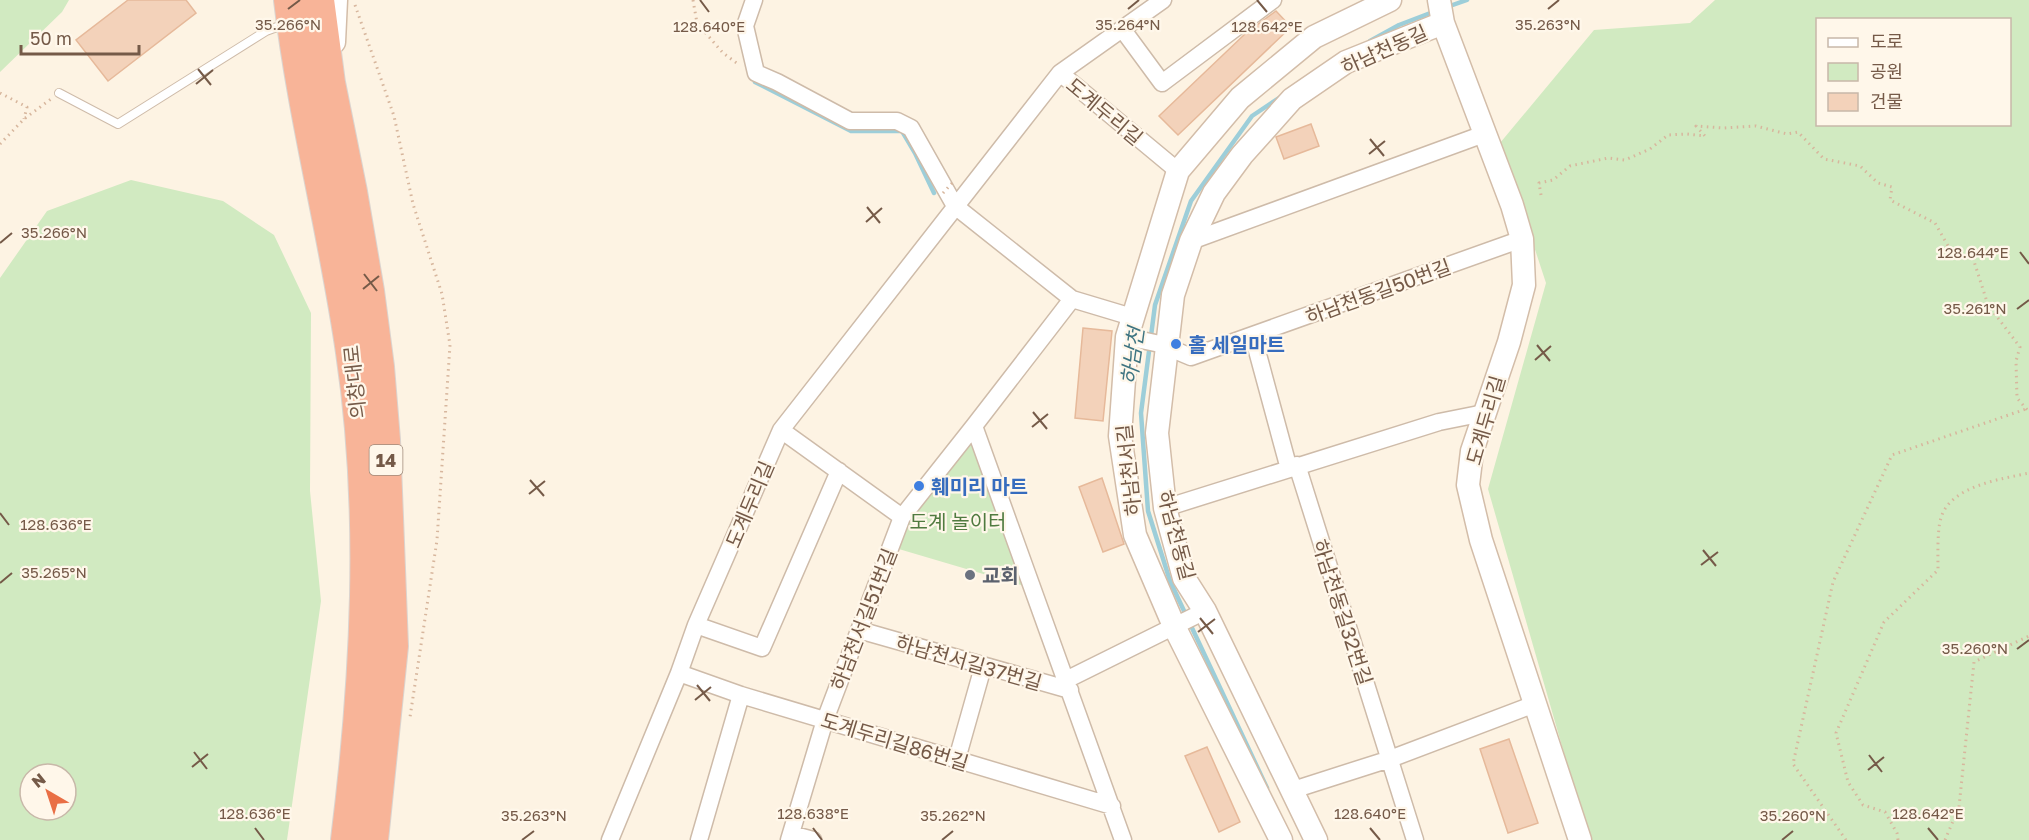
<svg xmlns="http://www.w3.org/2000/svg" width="2029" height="840" font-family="'Golos Text','Noto Sans KR',sans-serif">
	<rect width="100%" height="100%" fill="#fdf3e3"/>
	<path fill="#d1eac1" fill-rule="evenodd" d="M0 0H69L62 12 0 72Z
		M1715 0H2029V840H1589L1488 489 1546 283 1500 143 1594 30 1690 23ZM1818 20H2010V124H1818Z
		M131 180 223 201 274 235 311 313 310 491 321 601 287 840H0V278L47 211ZM30 774H66V810H30Z
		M974 430 1031 588 892 547 903 517Z"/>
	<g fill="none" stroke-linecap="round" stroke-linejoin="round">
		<path stroke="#9dced9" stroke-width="4.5" d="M1447 7 1467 0
			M1370 41 1399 25 1433 12
			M755 82 851 131H902L915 153 934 193
			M1267 788 1170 581 1148 511 1141 413 1155 305 1191 201 1252 116 1282 96"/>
	</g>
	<path fill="#f3d2ba" stroke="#e6b99a" stroke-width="1.5" d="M128 0H186L196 13 108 81 76 40Z
		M1276 11 1291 27 1178 135 1159 116 1246 33Z
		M1311 124 1319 146 1284 159 1276 137Z
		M1083 328 1112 331 1103 421 1075 418Z
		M1102 478 1124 544 1103 552 1079 487Z
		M1509 739 1538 823 1508 833 1480 749Z
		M1207 747 1240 822 1219 832 1185 756Z"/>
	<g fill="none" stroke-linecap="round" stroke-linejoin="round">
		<g stroke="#cebba9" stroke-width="10">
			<path id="lane" d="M59 93 118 124 266 31 288 23"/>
		</g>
		<g stroke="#cebba9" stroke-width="19">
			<path id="street" d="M754 0 745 26 756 73 777 82 850 121H897L911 128 955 206 1072 299
				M1123 30 1162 83 1273 0
				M1060 73 1178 171
				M1191 241 1484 134
				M1253 336 1289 469
				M1127 337 1160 344 1191 357 1522 239
				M974 426 1123 840
				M781 430 902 517
				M1297 465 1415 840
				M1165 508 1439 422 1484 413
				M696 625 762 648 839 471
				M859 630 1070 690
				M679 673 741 695 1112 806
				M1066 680 1205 611
				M957 759 983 667
				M1293 790 1390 759 1535 704
				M791 834 813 840
				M610 840 679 673 696 625 781 430 1060 73 1163 0
				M699 840 741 695
				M789 840 825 720 902 517 974 426 1072 299 1132 317"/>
		</g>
		<g stroke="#d3bda9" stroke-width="25">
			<path id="secondary" d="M1439 0 1443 23 1512 205 1522 239 1524 285 1509 342 1472 451 1468 485 1481 540 1580 840
				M334 42 336 0
				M1281 840 1174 626 1135 535 1120 436 1127 337 1178 171 1240 98 1314 37 1390 0
				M1316 840 1205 611 1184 578 1165 508 1157 433 1173 295 1191 241 1214 193 1242 155 1292 99 1346 62 1443 23"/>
		</g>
		<g stroke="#dbd4cf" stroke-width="32">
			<path id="highway" d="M289 0C303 118 334 234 351 352 375 512 366 680 346 840
				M319 0 330 83 352 192 369 291 379 367 385 440 393 646 373 840"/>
		</g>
		<path stroke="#d7b69d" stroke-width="3" stroke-dasharray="1.5 4.5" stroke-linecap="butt" d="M693 0 697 23 723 53 738 64
			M355 5 394 116 413 204 442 294 450 345 437 540 410 717
			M0 93 27 107 24 119
			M0 144 24 119 51 99
			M1541 195 1539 183 1553 180 1570 166 1608 158 1625 160 1650 149 1668 135 1687 134 1705 136 1696 126 1723 128 1756 126 1787 134 1798 132 1824 159 1860 166 1878 183 1892 187 1890 200 1935 223 1955 258 1972 255 1988 305 2020 347 2016 361 2017 398 2029 412
			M1846 840 1793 764 1833 582 1892 455 2026 409
			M1898 840 1897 833 1885 812 1863 805 1848 782 1836 733 1884 622 1938 570C1938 557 1937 530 1941 518 1950 486 2001 479 2029 473
			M1945 840 1959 807 1974 662 2029 636"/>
		<use href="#lane" stroke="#fff" stroke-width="8"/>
		<use href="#street" stroke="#fff" stroke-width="16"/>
		<use href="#secondary" stroke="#fff" stroke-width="22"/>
		<use href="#highway" stroke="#f8b498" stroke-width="30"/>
		<path stroke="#d7b69d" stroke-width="3" stroke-dasharray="1.5 4.5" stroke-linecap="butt" d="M943 193 954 181"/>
	</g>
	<path fill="none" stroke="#755a48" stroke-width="2" d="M700 0 709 12M1257 0 1267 12M288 9 300 0M1128 9 1139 0M1548 9 1559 0M198 69 211 85M196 84 213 70M1370 139 1384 156M1369 154 1385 141M867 207 880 223M866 222 882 208M0 243 12 233M2020 252 2029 264M364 274 377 291M363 289 379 276M2017 309 2029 300M1537 345 1550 361M1535 360 1551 346M1033 412 1047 429M1032 427 1048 414M530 480 544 496M529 494 545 481M0 513 9 525M1703 550 1716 566M1701 565 1718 552M0 583 12 573M1200 618 1213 634M1198 632 1215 619M2017 649 2029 640M697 685 710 701M695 700 711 687M194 752 207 769M1869 755 1882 772M192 767 208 754M1868 770 1884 757M255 828 264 840M813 828 822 840M1370 828 1380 840M1928 828 1938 840M522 840 534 831M942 840 953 831M1782 840 1793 831"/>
	<g fill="#3f7fe0" stroke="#fff7ea" stroke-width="2">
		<circle cx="1176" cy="344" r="6"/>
		<circle cx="919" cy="486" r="6"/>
	</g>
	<circle fill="#6b7280" stroke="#fff7ea" stroke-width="2" cx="970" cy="575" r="6"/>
	<g text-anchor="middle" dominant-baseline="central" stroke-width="4.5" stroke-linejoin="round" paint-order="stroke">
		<rect fill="#fff7ea" stroke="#9e8979" stroke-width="1.5" x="369.5" y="445" width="33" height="30" rx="4.5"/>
		<g font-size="18" font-weight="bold" fill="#755a48">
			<text x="386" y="460">14</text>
		</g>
		<g font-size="20" fill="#755a48" stroke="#fff7ea">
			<text transform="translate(1384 49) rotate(-24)">하남천동길</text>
			<text transform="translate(1105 111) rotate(40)">도계두리길</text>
			<text transform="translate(1378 291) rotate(-20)">하남천동길50번길</text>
			<text transform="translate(354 382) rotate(-96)">의창대로</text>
			<text transform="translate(1485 420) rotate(-74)">도계두리길</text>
			<text transform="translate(1128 470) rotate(-96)">하남천서길</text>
			<text transform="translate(749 504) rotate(-67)">도계두리길</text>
			<text transform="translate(1177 535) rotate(75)">하남천동길</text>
			<text transform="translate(1343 612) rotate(72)">하남천동길32번길</text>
			<text transform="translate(863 619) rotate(-69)">하남천서길51번길</text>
			<text transform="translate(969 662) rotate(16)">하남천서길37번길</text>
			<text transform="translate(895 741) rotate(17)">도계두리길86번길</text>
		</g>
		<g font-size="20" font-weight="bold" fill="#366cbe" stroke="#fff7ea" text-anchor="start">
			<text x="1188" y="344">홀 세일마트</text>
			<text x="931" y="486">훼미리 마트</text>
		</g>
		<g font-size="20" fill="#507b40" stroke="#fff7ea">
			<text x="958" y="521">도계 놀이터</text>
		</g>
		<g font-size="20" font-weight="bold" fill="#5b616d" stroke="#fff7ea" text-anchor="start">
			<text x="982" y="575">교회</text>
		</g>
		<g font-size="21" font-style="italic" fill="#3f7582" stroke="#fff7ea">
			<text transform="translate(1132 356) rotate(-82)">하남천</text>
		</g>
	</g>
	<g font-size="15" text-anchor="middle" fill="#755a48" stroke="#fff7ea" stroke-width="4.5" stroke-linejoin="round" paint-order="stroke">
		<text x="288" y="30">35.266°N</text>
		<text x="1128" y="30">35.264°N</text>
		<text x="1548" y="30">35.263°N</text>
		<text x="709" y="32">128.640°E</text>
		<text x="1267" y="32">128.642°E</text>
		<text x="54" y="238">35.266°N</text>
		<text x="1973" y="258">128.644°E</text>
		<text x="1975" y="314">35.261°N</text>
		<text x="56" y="530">128.636°E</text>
		<text x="54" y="578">35.265°N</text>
		<text x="1975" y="654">35.260°N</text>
		<text x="255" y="819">128.636°E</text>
		<text x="813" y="819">128.638°E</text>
		<text x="1370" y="819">128.640°E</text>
		<text x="1928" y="819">128.642°E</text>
		<text x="534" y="821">35.263°N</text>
		<text x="953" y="821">35.262°N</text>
		<text x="1793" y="821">35.260°N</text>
	</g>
	<rect x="1816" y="18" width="195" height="108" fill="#fff7ea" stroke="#c8b8a9" stroke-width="1.5"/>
	<rect x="1828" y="38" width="30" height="9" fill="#ffffff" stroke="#c8b8a9" stroke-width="1.5"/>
	<text x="1870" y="48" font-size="18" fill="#755a48">도로</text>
	<rect x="1828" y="63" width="30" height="18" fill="#d1eac1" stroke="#c8b8a9" stroke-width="1.5"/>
	<text x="1870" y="78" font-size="18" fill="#755a48">공원</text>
	<rect x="1828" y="93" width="30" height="18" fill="#f3d2ba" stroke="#c8b8a9" stroke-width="1.5"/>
	<text x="1870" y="108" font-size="18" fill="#755a48">건물</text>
	<g transform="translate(48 792) rotate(321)"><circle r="28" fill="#fff7ea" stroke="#c8b8a9" stroke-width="1.5"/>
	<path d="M0-4.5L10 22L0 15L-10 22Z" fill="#e96f45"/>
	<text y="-9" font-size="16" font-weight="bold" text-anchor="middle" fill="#755a48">N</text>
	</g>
	<path d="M21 45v9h118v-9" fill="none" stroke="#755a48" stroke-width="3"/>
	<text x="30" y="45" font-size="18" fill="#755a48" stroke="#fff7ea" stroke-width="4.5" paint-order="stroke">50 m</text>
</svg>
